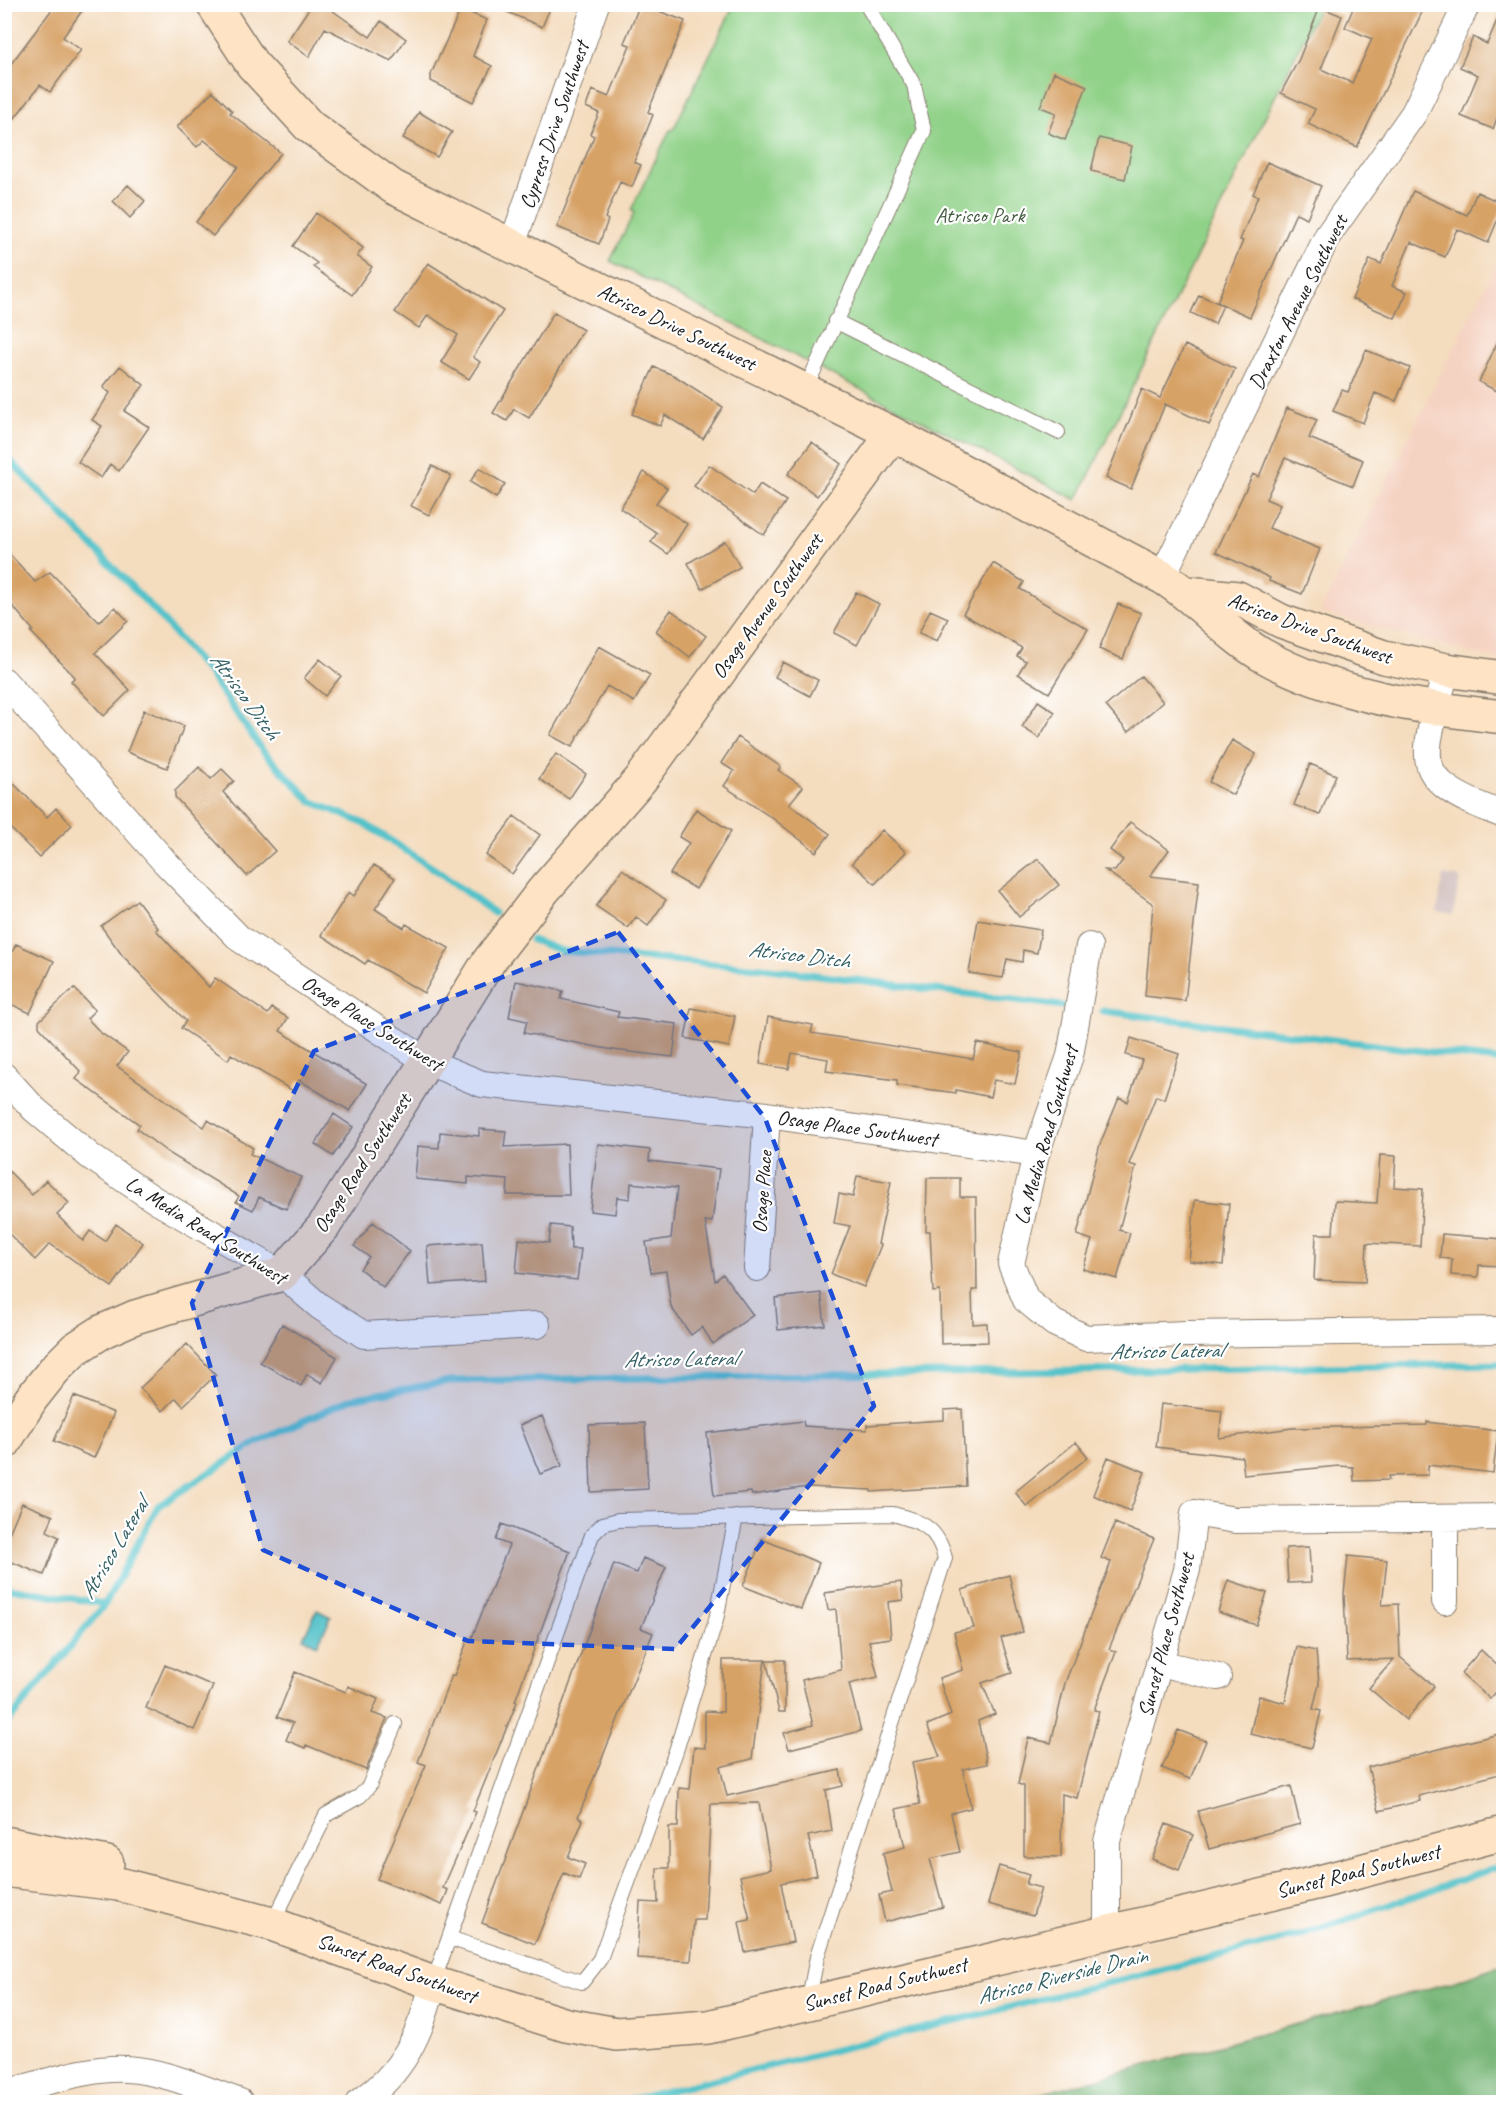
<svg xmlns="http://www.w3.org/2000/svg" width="1508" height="2107" font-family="Caveat,sans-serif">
	<rect width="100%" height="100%" fill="#fff"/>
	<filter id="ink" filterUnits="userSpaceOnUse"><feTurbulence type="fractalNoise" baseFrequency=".0167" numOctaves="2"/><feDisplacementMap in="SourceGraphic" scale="12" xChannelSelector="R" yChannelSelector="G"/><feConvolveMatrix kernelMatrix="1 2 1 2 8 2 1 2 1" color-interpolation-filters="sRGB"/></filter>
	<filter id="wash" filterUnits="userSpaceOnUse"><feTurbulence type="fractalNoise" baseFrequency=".008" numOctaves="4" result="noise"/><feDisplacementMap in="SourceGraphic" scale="24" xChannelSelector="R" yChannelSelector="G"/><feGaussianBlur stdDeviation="1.35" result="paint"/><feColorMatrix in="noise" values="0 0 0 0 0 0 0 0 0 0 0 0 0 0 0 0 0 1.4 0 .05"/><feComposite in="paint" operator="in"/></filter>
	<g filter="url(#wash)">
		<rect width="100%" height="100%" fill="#f4dcbe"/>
		<path fill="#f5d3c2" d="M1503 251V661L1320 612Z"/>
		<path fill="#d1c0bd" d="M1443 875 1460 878 1453 915 1437 912Z"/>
		<path fill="#91d289" stroke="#567752" stroke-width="1.5" d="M734 5H1320L1077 500 610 261 634 213 631 210 670 130H673Z"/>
		<path fill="#74b475" stroke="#486848" stroke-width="1.5" d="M1503 1964V2102H1011L1452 1982Z"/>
		<path fill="#54c2c9" stroke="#386f72" stroke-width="1.5" d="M317 1610 331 1617 317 1645 303 1638Z"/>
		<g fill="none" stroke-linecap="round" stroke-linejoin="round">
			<path stroke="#54c2c9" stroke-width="7" d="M4 454 155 611 209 674 263 751 311 801 365 824 436 870 494 913
				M532 940 562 951 762 968 1063 1006
				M1103 1011 1504 1061
				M4 1587 105 1604
				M4 1727 105 1604 158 1506 255 1443 351 1399 450 1381 1504 1364
				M623 2102 1299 1936 1504 1865"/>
		</g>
		<g id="blocks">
			<path fill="#d7a266" d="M56 4H87L63 37 81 50 50 92 40 85 4 132V73Z
				M312 4H323L370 37 381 21 406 39 391 61 325 28 309 57 287 41Z
				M489 4H552L542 27Z
				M640 4 685 21 648 112 653 115 634 162 641 165 632 187 620 182 605 218 608 220 599 244 557 227 594 136 590 134 599 113 586 107 592 90 609 97 630 45 624 43Z
				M1355 4H1426L1357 147 1308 124 1315 109 1281 93 1299 59 1320 7 1342 16 1321 69 1352 83 1372 39 1345 27Z
				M1503 6V102L1493 129 1461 116 1478 75 1460 67 1473 37 1487 44Z
				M461 9 487 20 473 56 492 66 473 102 431 81V74Z
				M1054 72 1087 86 1065 140 1048 133 1056 113 1040 107Z
				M213 91 232 111 230 113 281 153 213 236 196 222 238 167 204 140 197 147 177 127Z
				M419 112 452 132 437 157 403 138Z
				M1099 138 1132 146 1125 179 1091 171Z
				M1267 162 1321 186 1307 218 1296 213 1250 317 1217 302 1243 241 1240 240 1258 196 1253 194Z
				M128 185 145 201 130 218 113 201Z
				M1413 191 1467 215 1477 192 1503 204V207L1488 243 1457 229 1445 257 1411 242 1392 286 1407 292 1395 318 1352 299 1370 259 1381 264Z
				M316 213 363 248 357 256 372 267 352 295 313 267 317 263 293 246Z
				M428 263 503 311 473 357 480 362 469 379 441 362 458 335 428 315 419 328 395 312Z
				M1199 295 1223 305 1215 324 1191 313Z
				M554 312 583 330 529 418 514 409 507 421 493 413Z
				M1503 330V394L1479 382Z
				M1185 345 1235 369 1209 425 1165 404 1131 489 1106 478 1142 389 1160 398Z
				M1366 350 1410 368 1396 401 1375 393 1363 423 1333 411 1342 390 1348 392Z
				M120 366 144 385 124 411 149 427 119 471 110 464 101 478 78 462 102 426 92 420 110 393 103 387Z
				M654 367 675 376 723 407 703 439 665 415 660 426 632 414Z
				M1287 408 1317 420 1309 438 1363 460 1353 486 1285 458 1266 499 1280 505 1269 528 1320 549 1302 594 1269 581 1270 578 1216 552 1253 474 1259 477Z
				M812 442 841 464 817 496 788 474Z
				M709 465 753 495 760 484 786 501 764 535 694 486Z
				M432 466 451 476 429 515 411 506Z
				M479 468 505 484 496 498 470 482Z
				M644 472 667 488 656 503 687 524 668 554 651 542 657 533 620 508Z
				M725 541 740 567 702 589 688 563Z
				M4 548 35 582 50 572 99 622 115 607 128 621 95 653 130 690 104 716 71 681 75 677 31 632 33 630 4 596Z
				M993 563 1024 582 1020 589 1088 629 1049 693 1018 674 1026 661 1017 656 1022 648 963 614Z
				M856 592 879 604 857 645 834 633Z
				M1118 604 1141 613 1123 659 1099 649Z
				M671 610 706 636 690 657 656 631Z
				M930 610 948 618 937 641 919 633Z
				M599 646 650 675 634 702 607 686 572 747 550 735Z
				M320 659 341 676 325 696 304 678Z
				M783 662 818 680 810 696 775 677Z
				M1141 676 1163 702 1128 732 1106 706Z
				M1038 701 1055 712 1039 738 1022 727Z
				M144 710 184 726 167 768 127 752Z
				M738 737 781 767 778 770 803 787 789 804 830 834 816 852 775 820 724 786 734 771 721 763Z
				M1232 740 1256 754 1233 795 1209 782Z
				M556 754 586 774 569 799 539 779Z
				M1310 764 1336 775 1320 815 1294 805Z
				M199 767 211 779 222 769 234 781 223 792 275 851 247 876 175 797V791Z
				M4 774 47 817 56 808 72 825 39 857 4 822Z
				M696 809 731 831 696 889 670 874 689 843 679 837Z
				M514 816 540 835 512 874 486 855Z
				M1130 822 1169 850 1150 876 1199 882 1185 1001 1145 996 1153 904 1105 870 1115 871 1123 860 1110 850Z
				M882 830 906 852 875 884 852 863Z
				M1038 859 1059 885 1019 917 998 891Z
				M374 865 395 878 375 909 404 928 406 924 449 948 424 993 368 960 365 964 321 935 349 892 354 896Z
				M622 869 666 900 648 926 636 917 628 928 596 906Z
				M137 900 158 928 156 930 209 987 215 978 268 1014 272 1008 288 1018 280 1031 367 1084 350 1111 299 1080 293 1091 231 1054 228 1060 181 1028 186 1021 122 955 101 926Z
				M978 920 1041 930 1037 953 1023 950 1022 962 1007 959 1003 978 969 973Z
				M16 944 54 961 30 1013 4 1001V970Z
				M516 981 563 991 561 999 619 1012 617 1017 677 1024 673 1057 613 1050 524 1033 527 1021 509 1017Z
				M74 988 95 1010 87 1018 101 1033 128 1052 117 1066 204 1127 208 1120 253 1148 250 1154 301 1177 286 1209 259 1197 253 1210 236 1202 239 1196 167 1152 137 1129 140 1125 76 1079 81 1072 39 1027V1021Z
				M691 1008 735 1016 729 1047 685 1038Z
				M768 1017 813 1025 811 1033 973 1059 977 1043 1022 1052 1015 1084 994 1080 990 1097 956 1090V1093L897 1085V1080L826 1071 828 1059 792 1053 789 1069 760 1064Z
				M1131 1038 1179 1054 1164 1099 1156 1096 1129 1164 1136 1166 1119 1230 1130 1233 1117 1279 1083 1269 1092 1240 1077 1235 1100 1144 1119 1098 1128 1102 1142 1060 1126 1055Z
				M334 1114 353 1127 333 1156 315 1144Z
				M479 1129 506 1131 504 1147 567 1144 569 1195H507L508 1180 468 1177V1184L415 1179 418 1146 439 1148 440 1132 479 1136Z
				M598 1144 650 1150 649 1161 719 1169 712 1222 705 1221 715 1281 723 1274 753 1315 713 1344 702 1327 691 1335 671 1307 666 1271 651 1273 646 1242 671 1238 677 1188 631 1183 630 1199 617 1197 615 1214 590 1211Z
				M1380 1155 1396 1156 1394 1187 1423 1189 1420 1246 1367 1243 1365 1282 1314 1280 1316 1234H1333L1335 1201 1377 1203Z
				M4 1166 32 1195 46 1180 69 1203 57 1215 83 1241 90 1231 105 1241 116 1224 143 1243 112 1287 50 1244 35 1260 4 1229Z
				M857 1176 891 1182 878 1244 881 1245 864 1287 831 1274 850 1226 834 1223 839 1194 853 1197Z
				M927 1178H960V1197H976L977 1290H972L973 1324 987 1323 988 1342 941 1344 940 1291 933 1292 930 1231H926Z
				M1195 1200 1229 1204 1223 1265 1189 1261Z
				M373 1222 410 1251 383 1287 360 1269 369 1257 354 1246Z
				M551 1225 570 1227 571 1249H581L577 1280 516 1273 519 1239 549 1243Z
				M1442 1234 1503 1239V1266L1479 1265 1478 1277 1451 1275 1452 1259 1440 1258Z
				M482 1242 485 1281 430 1285 427 1246Z
				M821 1293 825 1325 778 1330 775 1298Z
				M282 1324 337 1357 322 1383 307 1374 301 1386 260 1362Z
				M187 1344 216 1375 183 1406 176 1398 163 1411 140 1388Z
				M74 1396 114 1413 94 1458 54 1441Z
				M1161 1404 1222 1411 1219 1438 1292 1428 1427 1425V1422L1498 1431 1493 1473 1428 1465V1475L1388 1476 1389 1480 1354 1481 1353 1467 1339 1466 1244 1475 1242 1457 1156 1447Z
				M962 1409 966 1486 871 1492V1490L808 1487 752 1495 751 1492 714 1496 707 1433 803 1421 804 1426 867 1430V1425L944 1420V1410Z
				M542 1416 562 1466 540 1474 520 1425Z
				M645 1423 648 1489 591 1492 589 1425Z
				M1076 1442 1088 1457 1027 1507 1015 1492Z
				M1108 1457 1145 1472 1130 1511 1093 1495Z
				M22 1503 53 1516 47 1531 59 1537 44 1575 4 1559V1545Z
				M1115 1523 1154 1539 1109 1649 1116 1652 1094 1710 1099 1711 1077 1798 1062 1794 1061 1857 1024 1856V1786L1018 1784 1028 1738 1051 1743 1065 1683 1111 1562 1101 1558Z
				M502 1524 570 1551 515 1701 517 1702 473 1811 476 1812 443 1888 448 1890 442 1905 377 1879 426 1765 418 1762 452 1675 454 1676 468 1639 471 1640 509 1545 496 1540Z
				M762 1539 819 1563 801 1609 743 1586Z
				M1309 1547 1311 1582 1288 1583 1286 1548Z
				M1348 1556 1387 1560 1382 1605 1398 1604 1400 1657 1434 1686 1406 1720 1369 1688 1394 1659 1347 1661 1344 1594Z
				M643 1558 666 1567 641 1628 653 1633 578 1817 583 1820 568 1857 585 1864 579 1879 564 1873 535 1944 482 1923 614 1564 637 1573Z
				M1009 1575 1023 1632 1001 1638 1012 1673 982 1683 995 1714 978 1721 987 1764 963 1769 971 1808 951 1813 960 1852 930 1859 943 1907 885 1922 879 1895 892 1892 883 1853 905 1847 896 1809 920 1804 912 1762 940 1757 927 1725 951 1715 939 1678 963 1670 954 1632 974 1628 962 1590Z
				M1228 1580 1267 1593 1256 1625 1218 1612Z
				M901 1582 903 1600 888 1602 891 1638 869 1641 878 1677 849 1684 861 1731 789 1749 784 1733 813 1725 802 1680 841 1670 836 1609 828 1610 825 1593Z
				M1297 1647 1316 1651 1319 1684 1313 1709 1321 1711 1312 1748 1250 1734 1259 1696 1285 1703Z
				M1481 1650 1503 1671V1684L1490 1699 1461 1673Z
				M723 1660H765L752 1759 720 1767 727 1796 840 1770 843 1786 826 1790 832 1831 808 1836 817 1875 781 1883 793 1942 745 1952 739 1922 750 1920 740 1876 771 1869 759 1803 711 1804 705 1920H694L691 1961 637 1958 640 1902 658 1903 657 1868H669V1827H678L679 1788 690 1789 694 1747 705 1748V1711L723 1712Z
				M766 1660H785V1712H779Z
				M165 1665 213 1686 194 1730 146 1708Z
				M295 1672 346 1692 348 1686 378 1699 372 1713 387 1718 366 1770 306 1745 305 1748 286 1740 293 1723 277 1717Z
				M1178 1730 1206 1741 1190 1779 1162 1768Z
				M1503 1733V1773L1419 1796 1420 1801 1379 1811 1368 1767Z
				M1291 1786 1300 1824 1209 1849 1198 1811Z
				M1166 1824 1193 1835 1179 1870 1152 1859Z
				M999 1866 1029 1875 1026 1884 1041 1888 1033 1916 988 1904Z"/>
		</g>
	</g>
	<g filter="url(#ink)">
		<use href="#blocks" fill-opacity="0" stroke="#887c6d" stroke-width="1.5"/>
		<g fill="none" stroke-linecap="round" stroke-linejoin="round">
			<g stroke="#887c6d" stroke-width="16">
				<path id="lane" d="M835 321 1058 432
					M805 390 924 131 914 85 866 4
					M272 1924 326 1815 360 1796 369 1786 395 1724
					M449 1938 582 1982 600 1959 676 1751 716 1620 736 1517
					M433 1983 592 1535 603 1524 618 1520 893 1514C922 1522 937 1527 945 1558L817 1957 808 2003"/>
			</g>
			<g stroke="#887c6d" stroke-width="28">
				<path id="street" d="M512 245 596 4
					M1162 577 1328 235 1414 113 1467 4
					M1446 670C1424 761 1403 778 1504 815
					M4 681 165 862 240 939 428 1062 482 1084 767 1115 1036 1154
					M1089 946 1070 1056 1036 1154 1011 1264 1026 1300 1054 1323 1086 1338 1187 1334 1504 1330
					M4 1076 34 1109 91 1157 155 1200 282 1274 319 1306 364 1335 537 1325
					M757 1268 767 1115
					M1445 1518V1601
					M1159 1663 1218 1677
					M1107 1931V1841L1187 1570 1194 1513 1235 1520 1504 1517
					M4 2093C43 2084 86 2067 126 2069 165 2071 203 2089 240 2102
					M359 2102C402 2076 422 2031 433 1983"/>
			</g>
			<g stroke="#887c6d" stroke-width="36">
				<path id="secondary" d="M213 4 252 64 309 126 393 187 893 434 1162 577C1198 599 1225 633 1262 655 1335 696 1422 708 1504 717
					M1187 593 1238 598 1281 621 1384 657 1446 670 1504 678
					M4 1443 31 1399 54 1370 75 1349 103 1331 135 1317 282 1274 324 1226 489 961 543 891 641 779 893 434
					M4 1843 107 1863
					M4 1870 118 1884 272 1924 433 1983 566 2025 617 2034 708 2027 1316 1883 1504 1833"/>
			</g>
			<use href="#lane" stroke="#fff" stroke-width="14"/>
			<use href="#street" stroke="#fff" stroke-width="26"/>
			<use href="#secondary" stroke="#fee4c5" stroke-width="33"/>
		</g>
	</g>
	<path fill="#1d4ed8" fill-opacity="0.2" stroke="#1d4ed8" stroke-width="4.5" stroke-dasharray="12 8" stroke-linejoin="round" d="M618 932 765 1118 874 1406 675 1649 468 1641 263 1550 192 1303 314 1051Z"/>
	<g text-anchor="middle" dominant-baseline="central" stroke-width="4.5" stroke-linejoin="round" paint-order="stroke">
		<g font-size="21" fill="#1c1c1c" stroke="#fff">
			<text transform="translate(554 125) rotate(-71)">Cypress Drive Southwest</text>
			<text transform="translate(1298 302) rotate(-63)">Draxton Avenue Southwest</text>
			<text transform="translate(677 327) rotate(26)">Atrisco Drive Southwest</text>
			<text transform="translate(767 606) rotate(-54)">Osage Avenue Southwest</text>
			<text transform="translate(1310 628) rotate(20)">Atrisco Drive Southwest</text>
			<text transform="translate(372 1023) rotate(32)">Osage Place Southwest</text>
			<text transform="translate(857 1128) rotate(8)">Osage Place Southwest</text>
			<text transform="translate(1046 1135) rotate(-74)">La Media Road Southwest</text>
			<text transform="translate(362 1163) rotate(-57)">Osage Road Southwest</text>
			<text transform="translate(762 1192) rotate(-86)">Osage Place</text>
			<text transform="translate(206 1230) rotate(32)">La Media Road Southwest</text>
			<text transform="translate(1166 1635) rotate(-75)">Sunset Place Southwest</text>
			<text transform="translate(1358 1871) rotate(-14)">Sunset Road Southwest</text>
			<text transform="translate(397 1968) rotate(20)">Sunset Road Southwest</text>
			<text transform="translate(885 1984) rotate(-14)">Sunset Road Southwest</text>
		</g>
		<g font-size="21" fill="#455c42" stroke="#fff">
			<text x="980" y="215">Atrisco Park</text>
		</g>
		<g font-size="22" font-style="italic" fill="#325e61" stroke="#fff">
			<text transform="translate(245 696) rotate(54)">Atrisco Ditch</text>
			<text transform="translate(799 955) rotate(7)">Atrisco Ditch</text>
			<text transform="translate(1166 1351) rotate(-1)">Atrisco Lateral</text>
			<text transform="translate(680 1359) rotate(-1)">Atrisco Lateral</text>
			<text transform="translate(114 1549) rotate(-59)">Atrisco Lateral</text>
			<text transform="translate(1062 1976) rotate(-14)">Atrisco Riverside Drain</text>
		</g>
	</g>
	<rect width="1508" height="2107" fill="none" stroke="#fff" stroke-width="24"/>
</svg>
